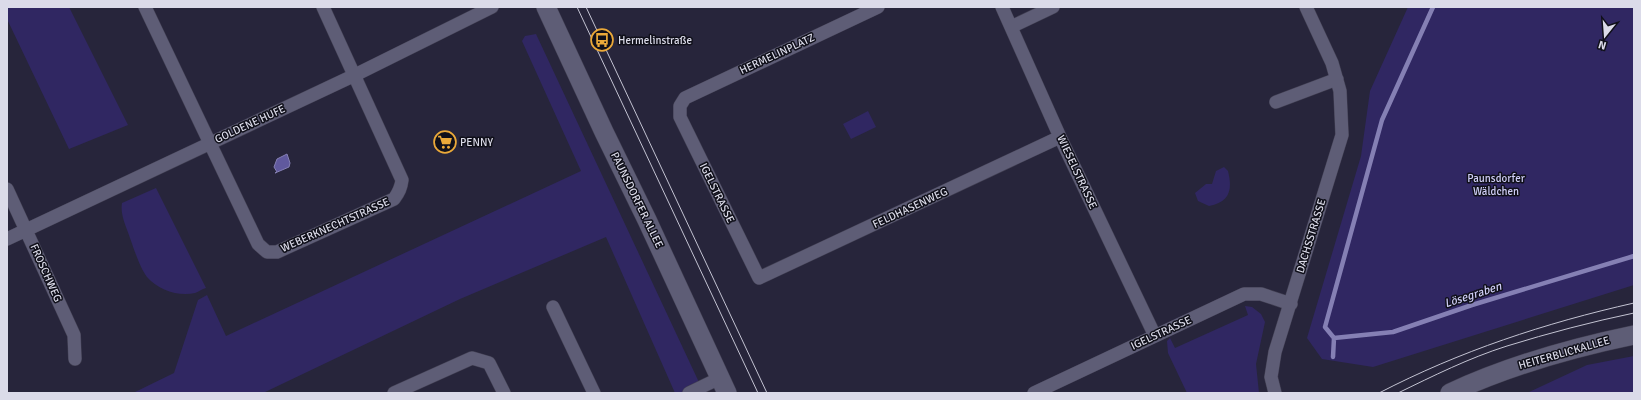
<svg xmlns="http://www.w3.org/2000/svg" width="1641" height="400" font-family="Signika,sans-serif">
	<rect width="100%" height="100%" fill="#27253b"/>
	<path fill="#302762" d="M7 7H69L128 125 69 149 7 19Z
		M1408 7H1634V285L1373 367 1322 359 1307 338 1361 156 1370 91Z
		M536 34 704 393H675L606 237 460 299 263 393H133L174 373 198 300 207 295 226 336 581 171 522 41 525 36Z
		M868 111 876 127 851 139 843 124Z
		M1224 167 1228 171C1233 191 1229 202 1209 206L1198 201 1195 193 1206 184H1212L1216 171Z
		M156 188 206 288C202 289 198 292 195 293 179 297 158 290 147 277 140 268 134 249 130 238 126 226 120 215 122 203Z
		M1245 306 1252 307 1261 314 1265 322 1256 364 1259 393H1187L1168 353 1167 341 1170 338 1175 348 1248 315Z
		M1634 356V393H1527L1587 365Z"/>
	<path fill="#60599e" stroke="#8580b4" d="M287 154 290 163 289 167 275 173 277 172 274 167 277 159Z"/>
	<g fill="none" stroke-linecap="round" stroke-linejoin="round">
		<path stroke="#8580b4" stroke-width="4.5" d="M1334 338 1325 327 1382 120 1433 7
			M1333 357 1334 338 1393 332 1472 305 1634 256"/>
		<g stroke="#413f52" stroke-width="14">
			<path id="street" d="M145 7 258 244 267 252H277L394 199C399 192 401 188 402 180L323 7
				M878 7 685 98 680 106V117L759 278 1060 137
				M1002 7 1060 137 1155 336
				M1011 27 1053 7
				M1276 102 1337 79
				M7 189 74 335 75 359
				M7 239 355 75 492 7
				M553 307 594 393
				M394 393 472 358 489 363 504 393
				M689 393 720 378
				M1034 393 1244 294H1261L1291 304
				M1275 393 1271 377 1275 352 1342 135 1340 91 1332 63 1306 7"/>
		</g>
		<g stroke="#413f52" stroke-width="20">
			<path id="secondary" d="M546 7 604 132 647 220 727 393
				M1450 393C1508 366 1571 348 1634 335"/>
		</g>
		<use href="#street" stroke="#5e5d76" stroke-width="13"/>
		<use href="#secondary" stroke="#5e5d76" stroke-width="19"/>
		<path stroke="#c3c3d2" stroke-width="1" d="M577 7 758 393
			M586 7 767 393
			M1379 393C1460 351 1545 323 1634 303
			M1398 393C1433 376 1469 358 1507 346 1549 333 1591 322 1634 313"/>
	</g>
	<defs>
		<g id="bus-ring" transform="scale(1.15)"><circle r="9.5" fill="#10101a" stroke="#eba939" stroke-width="1.5"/><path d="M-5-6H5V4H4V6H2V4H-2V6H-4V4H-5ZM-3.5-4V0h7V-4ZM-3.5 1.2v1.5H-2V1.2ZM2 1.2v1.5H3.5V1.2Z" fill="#eba939"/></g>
		<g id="supermarket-ring" transform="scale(1.15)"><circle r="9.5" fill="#10101a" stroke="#eba939" stroke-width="1.5"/><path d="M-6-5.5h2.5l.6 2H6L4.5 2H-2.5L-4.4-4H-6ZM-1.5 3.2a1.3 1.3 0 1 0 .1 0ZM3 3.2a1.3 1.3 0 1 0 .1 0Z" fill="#eba939"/></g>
	</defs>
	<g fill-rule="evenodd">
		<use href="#bus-ring" x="602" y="40"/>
		<use href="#supermarket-ring" x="445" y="142"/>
	</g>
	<g text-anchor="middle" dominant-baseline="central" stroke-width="3" stroke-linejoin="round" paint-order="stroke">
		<g font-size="11" fill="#dbdbe9" stroke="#10101a" text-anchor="start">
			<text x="618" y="40">Hermelinstraße</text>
			<text x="460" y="142">PENNY</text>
		</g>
		<g font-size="11" fill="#dbdbe9" stroke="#10101a">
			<text transform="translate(777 54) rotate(-25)">HERMELINPLATZ</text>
			<text transform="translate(250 124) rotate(-25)">GOLDENE HUFE</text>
			<text transform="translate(1077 172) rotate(65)">WIESELSTRASSE</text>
			<text transform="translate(717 193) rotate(64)">IGELSTRASSE</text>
			<text transform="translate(637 200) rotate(64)">PAUNSDORFER ALLEE</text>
			<text transform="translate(910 208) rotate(-25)">FELDHASENWEG</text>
			<text transform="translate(335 225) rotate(-24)">WEBERKNECHTSTRASSE</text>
			<text transform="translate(1311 236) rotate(-73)">DACHSSTRASSE</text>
			<text transform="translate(46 273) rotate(66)">FROSCHWEG</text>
			<text transform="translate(1161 333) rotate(-25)">IGELSTRASSE</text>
			<text transform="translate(1564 353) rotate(-16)">HEITERBLICKALLEE</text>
		</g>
		<g font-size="11" fill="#cfcef6" stroke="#10101a">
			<text x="1496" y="178">Paunsdorfer<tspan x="1496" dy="13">Wäldchen</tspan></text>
		</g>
		<g font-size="12" font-style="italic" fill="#cecdf5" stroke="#10101a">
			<text transform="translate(1473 295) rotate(-18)">Lösegraben</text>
		</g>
	</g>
	<rect width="1641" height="400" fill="none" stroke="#dbdbe9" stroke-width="16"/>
	<g transform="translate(1605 36) rotate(197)" stroke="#10101a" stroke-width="3" paint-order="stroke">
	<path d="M0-3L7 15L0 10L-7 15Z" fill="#dbdbe9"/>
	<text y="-6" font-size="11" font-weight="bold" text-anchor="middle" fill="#dbdbe9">N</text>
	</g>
</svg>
